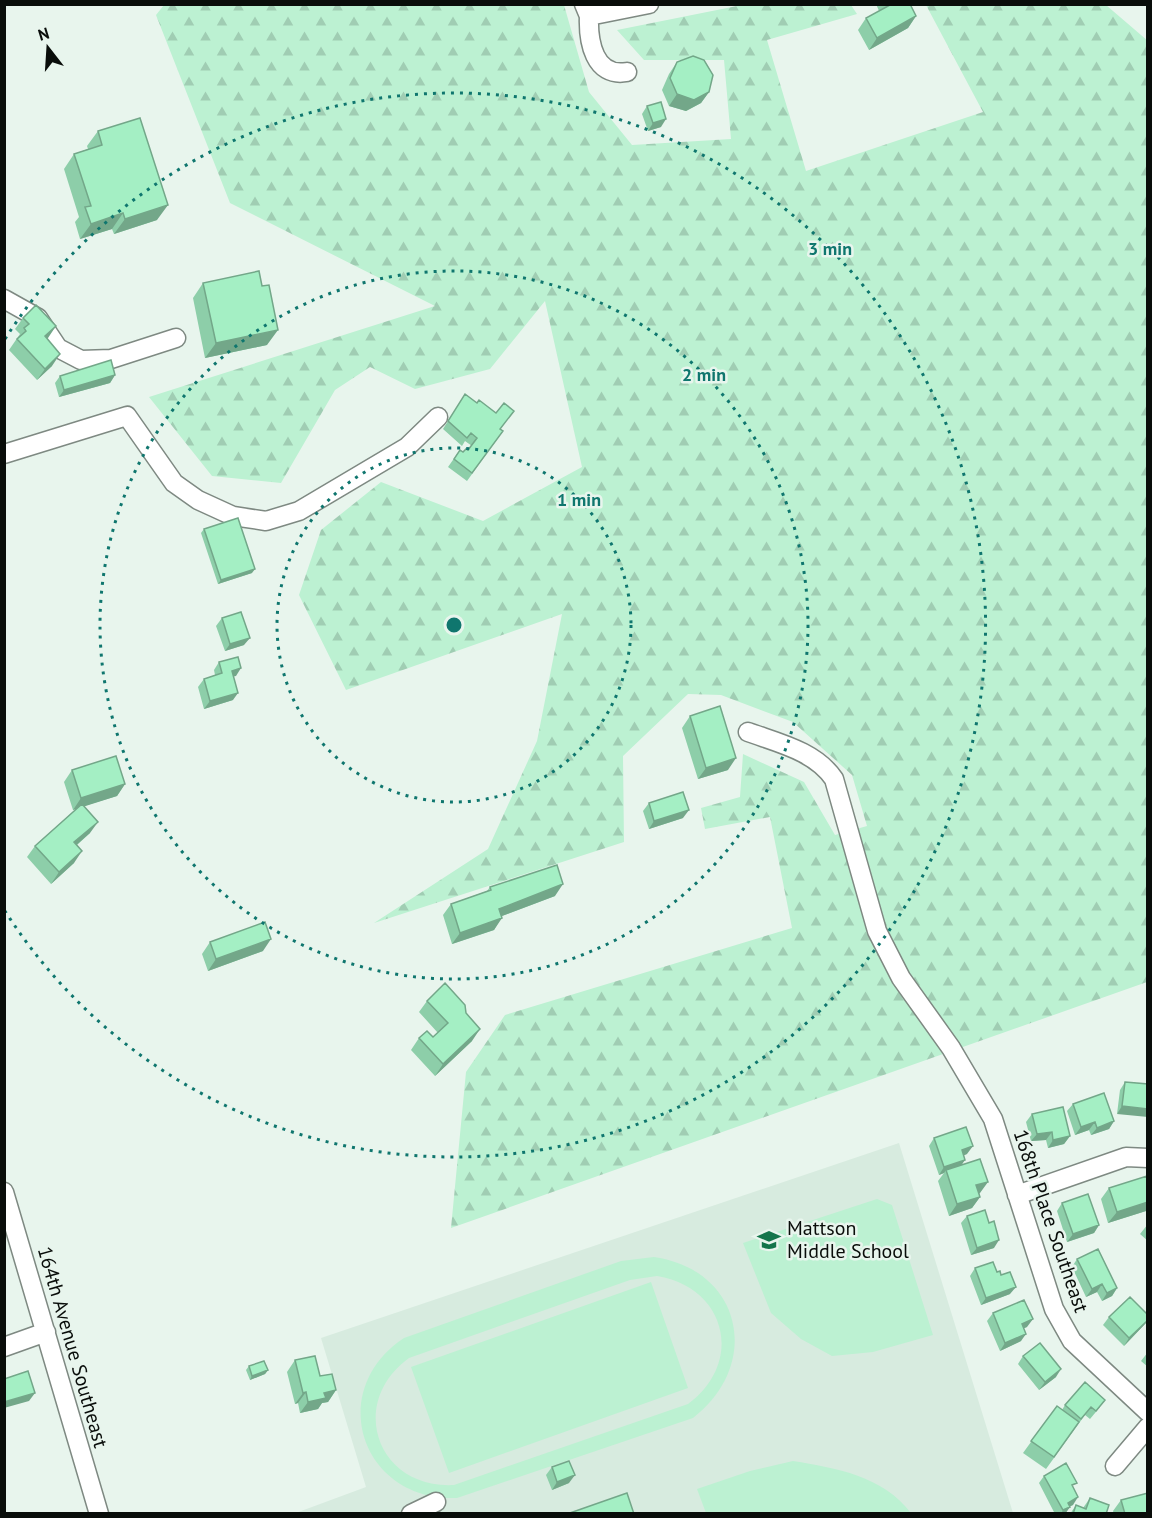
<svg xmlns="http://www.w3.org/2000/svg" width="1152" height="1518" font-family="'PT Sans',sans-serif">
	<defs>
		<pattern id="forest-firs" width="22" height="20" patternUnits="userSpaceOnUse" patternTransform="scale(1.5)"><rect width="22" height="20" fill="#bcf1d2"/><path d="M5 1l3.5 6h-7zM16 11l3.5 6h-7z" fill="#a0cdb3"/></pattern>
	</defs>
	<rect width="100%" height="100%" fill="#e8f5ed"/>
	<path fill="#d7ebdf" d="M899 1143 1013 1513 293 1514 366 1487 321 1338Z"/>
	<path fill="#bcf1d2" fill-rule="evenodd" d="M877 1199 892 1205 933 1335 873 1352 832 1356 801 1339 771 1313 743 1243Z
		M654 1257C743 1270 762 1365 693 1418L457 1498C362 1502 324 1391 404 1338L621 1261ZM657 1276C726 1287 745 1362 688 1404L454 1485C377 1489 347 1403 409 1358L630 1280Z
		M651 1282 688 1388 449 1473 411 1367Z
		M793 1461C836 1468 883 1476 911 1513H706L697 1489 750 1471Z"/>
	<path fill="url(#forest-firs)" d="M164 5H564L589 92 632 145 731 139 724 60H644L617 30 742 5H851L857 14 767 40 806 171 983 112 926 5H1106L1148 41 1147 982 451 1228 466 1072 505 1015 792 928 770 817 705 829 701 808 740 797 743 754 804 782 835 835 867 826 852 775 793 722 721 695 688 694 623 756 624 842 374 923 488 849 537 741 562 614 346 690 299 595 321 530 381 482 483 521 582 467 545 301 490 369 415 389 370 367 335 390 281 483 212 476 149 397 435 306 230 203 156 15Z"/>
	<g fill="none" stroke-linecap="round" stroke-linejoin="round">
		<g stroke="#7e8982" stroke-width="21">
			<path id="minor" d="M584 4 589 16 649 4
				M589 16C588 41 594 78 627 72
				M4 299 38 318 58 348 81 360 111 359 176 338
				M4 454 127 416 174 483 198 500 233 516 266 521 299 511 407 447 438 417
				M748 732C778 743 815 751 834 779L877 931 901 978 951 1048 993 1119 1054 1309 1072 1341 1148 1412
				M4 1192 99 1514
				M1017 1195 1126 1157 1148 1158
				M4 1347 46 1332
				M1115 1466 1148 1427
				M411 1514 436 1502"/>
		</g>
		<use href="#minor" stroke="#fff" stroke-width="18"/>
	</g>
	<path fill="#8dcea9" d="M876 4H910L916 16 908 28 869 50 858 30 866 18 879 11Z
		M677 62 709 92 701 103 686 111 669 106 662 90 669 74Z
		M647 106 661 127 648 131 642 114Z
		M98 131 157 220 114 234 112 229 80 239 75 222 79 217 64 169 74 154 88 149 87 146Z
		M203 283 267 345 205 358 193 298Z
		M23 318 47 339 52 366 37 380 9 350 20 334 15 329Z
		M115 375 110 383 59 397 55 383 60 376Z
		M465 394 503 431 467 481 448 467 460 450 463 452 468 450 472 446 465 441 462 446 443 429Z
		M204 529 252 573 218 584 201 533Z
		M222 618 244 645 225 651 216 626Z
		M219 662 236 676H233V700L204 709 198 687 204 679 215 675 214 670Z
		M690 716 728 770 698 779 682 728Z
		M72 770 125 784 117 796 84 806 90 833 77 845 74 863 51 884 27 857 35 846 76 809 73 810 64 782Z
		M649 803 683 818 649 829 643 811Z
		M490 887 555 896 502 916 494 930 452 944 443 915 451 904 487 891Z
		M210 942 263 951 208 971 202 954Z
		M427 1001 466 1013 472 1041 435 1076 411 1050 419 1038 433 1037 438 1033 419 1012Z
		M1125 1082 1148 1084 1117 1114 1120 1090Z
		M1073 1104 1114 1121 1109 1129 1091 1135 1089 1130 1075 1135 1067 1111Z
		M1032 1114 1070 1136 1064 1144 1048 1148 1046 1140 1031 1141 1026 1122Z
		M934 1138 967 1154 964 1155 962 1165 980 1193 979 1194 980 1197 972 1208 949 1216 938 1181 944 1173 939 1175 929 1146Z
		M1148 1178V1210L1146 1211 1108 1223 1101 1199 1109 1188Z
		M1062 1203 1099 1225 1094 1233 1067 1242 1057 1211Z
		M967 1216 994 1248 971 1255 961 1223Z
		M1148 1224V1241L1140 1234Z
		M1077 1259 1117 1288 1112 1296 1102 1301 1097 1292 1086 1297 1072 1267Z
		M975 1268 997 1272 1001 1275 1010 1294 981 1305 970 1276Z
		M993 1313 1027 1327 1024 1328 1021 1341 1000 1351 987 1321Z
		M1148 1315V1321L1144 1325 1124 1346 1103 1325 1109 1317Z
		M1148 1352V1367L1141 1361Z
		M1023 1356 1056 1377 1039 1390 1018 1364Z
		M295 1360 320 1376 336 1390 328 1402 322 1403 318 1409 300 1413 298 1403 295 1404 287 1372Z
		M249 1366 268 1370 265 1374 250 1380 246 1370Z
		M1065 1405 1100 1407 1090 1419 1085 1415 1046 1469 1023 1453 1057 1406 1062 1410Z
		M552 1467 569 1483 552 1490 546 1475Z
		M1044 1476 1074 1488 1073 1505 1070 1506 1065 1514H1055L1039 1483Z
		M1090 1498 1106 1514H1070L1076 1505 1083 1508Z
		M1121 1500 1148 1514H1114L1113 1511Z"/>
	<path fill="#73a789" d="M916 16 908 28 869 50 877 38Z
		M709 92 701 103 686 111 669 106 677 94Z
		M666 119 661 127 648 131 653 123Z
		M168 205 157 220 114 234 125 219Z
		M123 213 112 229 80 239 91 224Z
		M56 326 48 338 37 348 45 336Z
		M278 330 267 345 205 358 216 343Z
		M60 354 52 366 37 380 45 369Z
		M115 375 110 383 59 397 64 390Z
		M255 569 252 573 218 584 221 580Z
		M250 638 244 645 225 651 230 644Z
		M241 668 236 676 226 678 232 671Z
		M238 693 233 700 204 709 210 701Z
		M736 758 728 770 698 779 706 768Z
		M125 784 117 796 73 810 81 798Z
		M689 810 683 818 649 829 654 821Z
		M98 822 90 833 66 854 74 842Z
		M82 851 74 863 51 884 59 872Z
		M563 884 555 896 491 920 499 909Z
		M502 918 494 930 452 944 460 933Z
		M271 939 263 951 208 971 216 959Z
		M480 1029 472 1041 435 1076 443 1064Z
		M1122 1106 1148 1109V1117L1117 1114Z
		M1114 1121 1109 1129 1091 1135 1097 1128Z
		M1095 1122 1089 1130 1075 1135 1081 1127Z
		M1052 1132 1046 1140 1031 1141 1037 1134Z
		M1070 1136 1064 1144 1048 1148 1053 1140Z
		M973 1146 967 1154 957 1158 962 1150Z
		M965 1160 960 1167 946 1170 944 1173 939 1175 944 1167Z
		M988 1182 980 1193 968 1197 976 1185Z
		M980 1197 972 1208 949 1216 957 1204Z
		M1148 1202V1210L1146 1211 1108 1223 1117 1212Z
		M1099 1225 1094 1233 1067 1242 1073 1234Z
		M999 1240 994 1248 971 1255 977 1248Z
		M1102 1284 1097 1292 1086 1297 1092 1289Z
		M1016 1287 1010 1294 981 1305 986 1298Z
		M1117 1288 1112 1296 1102 1301 1107 1293Z
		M1033 1319 1027 1327 1017 1331 1022 1324Z
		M1148 1320 1144 1325 1124 1346 1129 1338Z
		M1026 1334 1021 1341 1000 1351 1005 1343Z
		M1061 1369 1056 1377 1039 1390 1045 1382Z
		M268 1370 265 1374 250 1380 252 1376Z
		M336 1390 328 1402 322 1403 318 1409 300 1413 308 1402 324 1393Z
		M306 1392 298 1403 295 1404 303 1393Z
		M35 1393 29 1401 4 1408V1402Z
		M575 1475 569 1483 552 1490 557 1482Z
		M1078 1497 1073 1505 1062 1510 1068 1503Z
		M1070 1507 1065 1514H1061L1063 1510Z"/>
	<path fill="#a4efc4" stroke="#73a789" stroke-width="1.5" d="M890 4H910L916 16 877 38 866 18 890 5Z
		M693 56 704 60 713 75 709 92 694 100 677 94 670 78 677 62Z
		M661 102 666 119 653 123 647 106Z
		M140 118 168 205 125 219 123 213 91 224 85 207 91 206 74 154 102 145 98 131Z
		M259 271 262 286 269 285 278 330 216 343 203 283Z
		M36 305 56 326 45 336 60 354 45 369 17 339 26 331 24 328 29 324 23 318Z
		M111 360 115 375 64 390 60 376Z
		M465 394 477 403 479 400 496 413 504 403 514 411 500 429 503 431 472 473 454 459 460 450 463 452 466 449 468 450 477 438 471 433 467 438 448 421Z
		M238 518 255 569 221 580 204 529Z
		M241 612 250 638 230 644 222 618Z
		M238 657 241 668 232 671 238 693 210 701 204 679 222 673 219 662Z
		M720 706 736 758 706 768 690 716Z
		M116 756 125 784 81 798 72 770Z
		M683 792 689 810 654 821 649 803Z
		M82 804 98 822 74 842 82 851 59 872 35 846Z
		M557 865 563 884 499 909 502 918 460 933 451 904 491 890 490 887Z
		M265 922 271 939 216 959 210 942Z
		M445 983 465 1005 466 1013 480 1029 443 1064 419 1038 427 1031 433 1037 448 1023 427 1001Z
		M1125 1082 1148 1084V1109L1122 1106Z
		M1104 1093 1114 1121 1097 1128 1095 1122 1081 1127 1073 1104Z
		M1063 1107 1070 1136 1053 1140 1052 1132 1037 1134 1032 1114Z
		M966 1127 973 1146 962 1150 965 1160 944 1167 934 1138Z
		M980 1159 988 1182 976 1185 980 1197 957 1204 946 1170Z
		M1147 1176 1148 1202 1117 1212 1109 1188Z
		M1088 1194 1099 1225 1073 1234 1062 1203Z
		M985 1210 989 1223 994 1221 999 1240 977 1248 967 1216Z
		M1098 1249 1117 1288 1107 1293 1102 1284 1092 1289 1077 1259Z
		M993 1262 997 1272 1000 1271 1001 1275 1010 1272 1016 1287 986 1298 975 1268Z
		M1130 1297 1148 1315V1320L1129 1338 1109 1317Z
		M1024 1300 1033 1319 1022 1324 1026 1334 1005 1343 993 1313Z
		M1040 1343 1061 1369 1045 1382 1023 1356Z
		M315 1356 320 1376 332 1374 336 1390 324 1393 326 1398 308 1402 306 1392 303 1393 295 1360Z
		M264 1361 268 1370 252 1376 249 1366Z
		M28 1371 35 1393 4 1402V1379Z
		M1085 1382 1105 1400 1096 1411 1091 1407 1081 1419 1065 1405Z
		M1057 1406 1079 1422 1054 1457 1031 1441Z
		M569 1461 575 1475 557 1482 552 1467Z
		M1066 1463 1077 1483 1072 1485 1078 1497 1068 1503 1070 1507 1063 1510 1044 1476Z
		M627 1493 634 1514H567Z
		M1148 1493V1514H1125L1121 1500Z
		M1090 1498 1109 1505 1106 1514H1073L1076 1505 1086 1509Z"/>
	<g fill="none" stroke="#0f766e" stroke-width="3" stroke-dasharray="3 6">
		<circle cx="454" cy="625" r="177"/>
		<circle cx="454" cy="625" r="354"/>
		<path d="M5 339A532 532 0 1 1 5 911"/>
	</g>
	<defs>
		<g id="school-bare" transform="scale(1.8)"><path d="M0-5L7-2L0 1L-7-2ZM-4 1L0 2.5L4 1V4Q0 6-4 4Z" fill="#14754b" stroke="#e8f5ed" stroke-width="2.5" paint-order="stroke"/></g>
	</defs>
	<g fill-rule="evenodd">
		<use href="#school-bare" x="769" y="1240"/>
	</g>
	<g text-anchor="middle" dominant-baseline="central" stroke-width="5" stroke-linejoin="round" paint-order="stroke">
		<g font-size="20" fill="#090d0a" stroke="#e8f5ed">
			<text transform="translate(1051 1221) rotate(71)">168th Place Southeast</text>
			<text transform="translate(73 1347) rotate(74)">164th Avenue Southeast</text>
		</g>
		<g font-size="20" fill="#090d0a" stroke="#e8f5ed" text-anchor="start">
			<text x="787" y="1228">Mattson<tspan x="787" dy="23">Middle School</tspan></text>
		</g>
	</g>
	<circle cx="454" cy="625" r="9" fill="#0f766e" stroke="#e8f5ed" stroke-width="3"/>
	<g font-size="18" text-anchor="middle" font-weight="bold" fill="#0f766e" stroke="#e8f5ed" stroke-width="5" stroke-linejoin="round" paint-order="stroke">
		<text x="830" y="255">3 min</text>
		<text x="704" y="381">2 min</text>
		<text x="579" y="506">1 min</text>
	</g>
	<rect width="1152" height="1518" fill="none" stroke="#090d0a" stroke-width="12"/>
	<g transform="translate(48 48) rotate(343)" stroke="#e8f5ed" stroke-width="4.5" paint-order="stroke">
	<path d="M0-4.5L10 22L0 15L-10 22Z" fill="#090d0a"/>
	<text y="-9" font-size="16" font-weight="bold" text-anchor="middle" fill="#090d0a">N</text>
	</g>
</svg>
